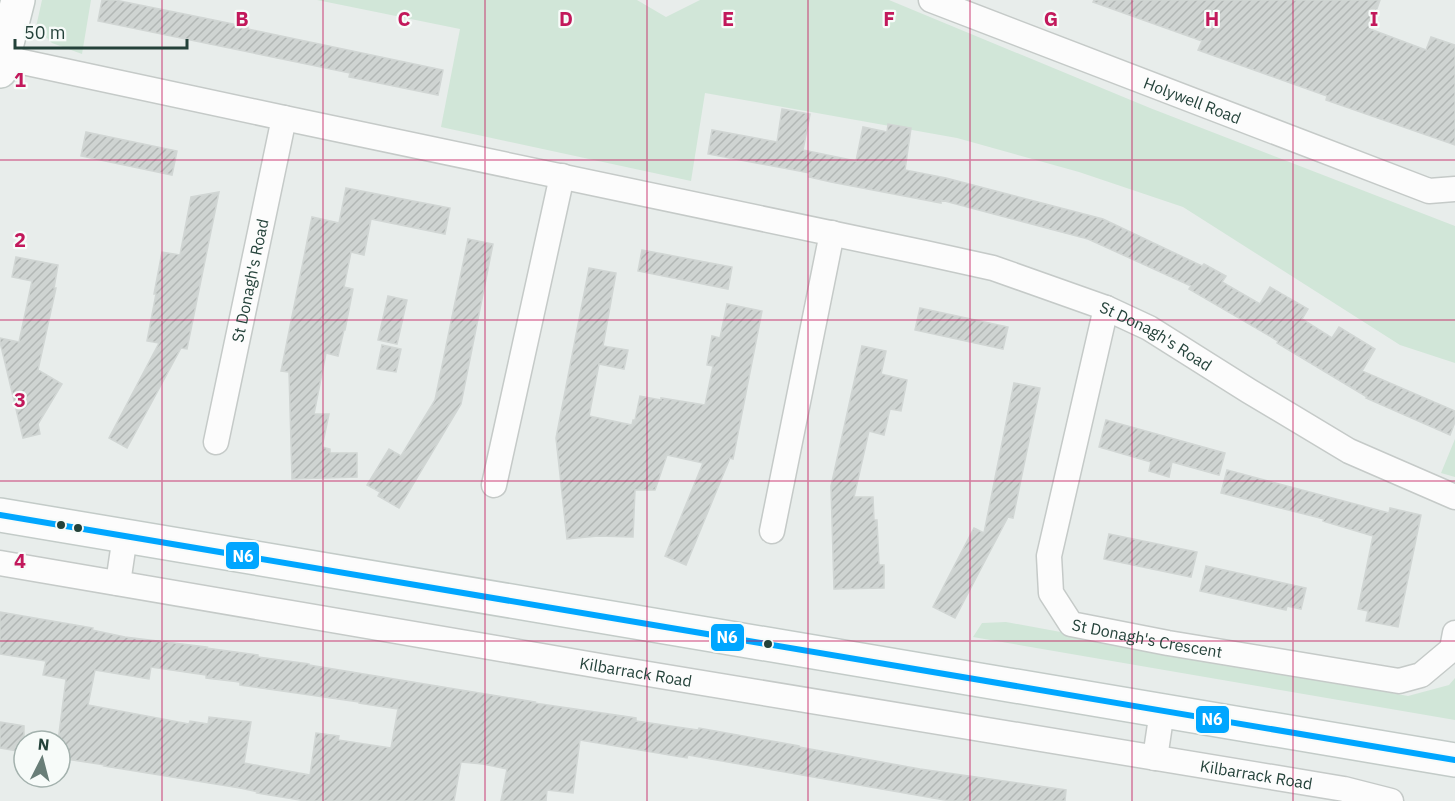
<svg xmlns="http://www.w3.org/2000/svg" width="1455" height="801" font-family="'IBM Plex Sans',sans-serif">
	<defs>
		<pattern id="building-hatch" width="6" height="6" patternUnits="userSpaceOnUse" patternTransform="scale(1.5)"><rect width="6" height="6" fill="#cfd4d2"/><path d="M-1 1l2-2M0 6l6-6M5 7l2-2" fill="none" stroke="#b2b7b5"/></pattern>
	</defs>
	<rect width="100%" height="100%" fill="#e8edeb"/>
	<path fill="#d1e6d8" d="M42 0H91L82 54 52 43 36 27Z
		M317 0H637L666 17 700 0H889L1150 108 1455 226V363L1400 345 1183 207 1079 172 957 138 705 93 691 181 441 127 460 29Z
		M1455 439V477L1441 473Z
		M1006 622 1408 696 1449 685 1455 678V720L973 637 982 623Z"/>
	<path fill="url(#building-hatch)" stroke="#d1d6d4" stroke-width="1.5" fill-rule="evenodd" d="M102 0H115L204 18 248 27V29L443 70 438 95 349 77 350 73 98 21Z
		M1094 0H1380L1370 29 1426 50 1431 37 1455 45V145L1326 100 1327 96 1198 50 1202 41 1093 2Z
		M782 109 810 114 803 150 856 161 863 127 887 132 888 124 911 128 905 170 946 178 1103 219 1202 266 1204 264 1226 276 1222 282 1260 304 1270 287 1308 309 1302 319 1332 338 1339 327 1375 349 1362 371 1455 411V422L1450 435 1366 398 1367 397 1277 343 1278 341 1189 289 1191 286 1088 239 941 200V203L831 182 809 177 810 173 708 154 712 130 777 142Z
		M86 132 177 151 172 175 81 156Z
		M346 188 450 208 445 234 371 219 364 255 351 252 344 287 353 289 345 330H344L338 356 326 353 314 414H329L322 447 330 449V453H357V477L292 479 289 372 281 371 312 217 339 223Z
		M219 192 187 349 181 348 127 448 109 438 159 343 147 341 156 294H154L162 252 180 255 191 197Z
		M468 239 493 244 461 404 399 508 378 496 380 492 367 485 389 449 401 456 435 400Z
		M642 250 732 267 728 289 638 271Z
		M16 257 58 265 54 288H56L38 370 62 384 38 424 40 434 23 438 0 342V338L19 342 32 281 12 277Z
		M589 268 616 273 603 346 628 350 624 369 599 364 589 416 632 425 633 420H635L640 396 661 400V398L705 405 713 366 707 365 712 336 720 338 727 304 762 311 733 459 730 458 686 565 665 556 703 463 667 455 655 490H635L633 537 598 536 567 539 556 438Z
		M388 296 407 300 397 344 378 340Z
		M920 308 1008 327 1003 349 915 330Z
		M382 345 401 349 396 372 377 369Z
		M862 346 886 351 881 374 907 380 901 411 890 409 884 435 869 431 854 497H873L874 520H877L879 565H884V588L834 589 831 486Z
		M1014 383 1040 388 1013 518 1008 517 955 618 933 607 974 528 984 533Z
		M1106 420 1225 453 1219 475 1172 462 1169 477 1149 471 1151 462 1099 447Z
		M1227 470 1389 513 1390 508 1421 515 1398 627 1366 621 1368 611 1358 609 1373 536 1323 521 1324 519 1221 493Z
		M1109 534 1197 552 1191 577 1104 559Z
		M1206 566 1306 588 1301 609 1287 606 1286 610 1200 591Z
		M0 612 93 628 92 630 125 637 207 647 206 648 258 655V657L309 664V665L535 702 534 703 636 718V721L698 730 699 728 799 746V747L920 769 1066 790 1065 801H950L688 755 687 758 580 740 573 793 547 790 546 801H501L507 769 483 764 461 762 454 801H306L257 793 258 792 240 788 104 766 105 765 60 758V741H58L66 679 43 675 46 661 0 654ZM151 667 206 675V678L240 682V685L359 702V703L398 709 391 748 338 740 339 736 316 733 310 775 244 763 251 722 209 717 208 724 190 721 189 724 88 705 95 670 149 679Z
		M0 722 24 726V752L0 748Z"/>
	<g fill="none" stroke-linecap="round" stroke-linejoin="round">
		<g stroke="#c5cac8" stroke-width="27">
			<g id="street">
				<path id="s1" d="M931 0 1429 191 1455 189"/>
				<path id="s2" d="M4 58 284 118 925 253 993 268 1106 308 1149 328 1249 391 1349 451 1455 497"/>
				<path id="s3" d="M1106 308 1049 556 1051 593 1071 624 1168 643 1399 681 1421 675 1452 649 1455 633"/>
				<path id="s4" d="M216 442 284 118"/>
				<path d="M494 485 562 176"/>
				<path d="M772 531 832 233"/>
				<path id="s5" d="M0 563 606 667 1344 789 1391 801"/>
				<path d="M118 583 125 536"/>
				<path d="M1155 758 1162 711"/>
			</g>
		</g>
		<g stroke="#c3cbc8" stroke-width="36">
			<path id="secondary" d="M0 71 18 0
				M0 515 1455 760"/>
		</g>
		<use href="#street" stroke="#fcfcfc" stroke-width="24"/>
		<use href="#secondary" stroke="#fcfcfc" stroke-width="33"/>
		<g stroke="#f7fbf9" stroke-width="10">
			<path id="bus-1" d="M0 515 1455 760"/>
		</g>
		<use href="#bus-1" stroke="#00a6ff" stroke-width="6"/>
	</g>
	<path fill="none" stroke="#c2185b" stroke-width="1.5" stroke-opacity="0.55" d="M162 0V801M323 0V801M485 0V801M647 0V801M808 0V801M970 0V801M1132 0V801M1293 0V801M0 160H1455M0 320H1455M0 481H1455M0 641H1455"/>
	<g fill="#24423a" stroke="#f7fbf9" stroke-width="2">
		<circle cx="61" cy="525" r="5"/>
		<circle cx="78" cy="528" r="5"/>
		<circle cx="768" cy="644" r="5"/>
	</g>
	<g text-anchor="middle" dominant-baseline="central" stroke-width="4.5" stroke-linejoin="round" paint-order="stroke">
		<g font-size="16" fill="#24423a" stroke="#f7fbf9">
			<text stroke="none"><textPath href="#s1" startOffset="280">Holywell Road</textPath></text>
			<text stroke="none"><textPath href="#s4" startOffset="165">St Donagh's Road</textPath></text>
			<text stroke="none"><textPath href="#s2" startOffset="1188">St Donagh's Road</textPath></text>
			<text stroke="none"><textPath href="#s3" startOffset="406">St Donagh's Crescent</textPath></text>
			<text stroke="none"><textPath href="#s5" startOffset="645">Kilbarrack Road</textPath></text>
			<text stroke="none"><textPath href="#s5" startOffset="1274">Kilbarrack Road</textPath></text>
		</g>
	</g>
	<g font-size="20" text-anchor="middle" font-weight="bold" fill="#c2185b" stroke="#f7fbf9" stroke-width="4.5" stroke-linejoin="round" paint-order="stroke">
		<text x="242" y="26">B</text>
		<text x="404" y="26">C</text>
		<text x="566" y="26">D</text>
		<text x="728" y="26">E</text>
		<text x="889" y="26">F</text>
		<text x="1051" y="26">G</text>
		<text x="1212" y="26">H</text>
		<text x="1374" y="26">I</text>
		<text x="20" y="87">1</text>
		<text x="20" y="247">2</text>
		<text x="20" y="407">3</text>
		<text x="20" y="568">4</text>
	</g>
	<g stroke="#f7fbf9" stroke-width="2">
		<rect x="225" y="541" width="35" height="29" rx="6" fill="#00a6ff"/>
		<rect x="710" y="623" width="35" height="29" rx="6" fill="#00a6ff"/>
		<rect x="1195" y="705" width="35" height="29" rx="6" fill="#00a6ff"/>
	</g>
	<g font-size="16" text-anchor="middle" font-weight="bold" fill="#fff">
		<text x="243" y="562">N6</text>
		<text x="727" y="643">N6</text>
		<text x="1212" y="725">N6</text>
	</g>
	<g transform="translate(42 759) rotate(6)"><circle r="28" fill="#f7fbf9" stroke="#a3b1ad" stroke-width="1.5"/>
	<path d="M0-4.5L10 22L0 15L-10 22Z" fill="#697e78"/>
	<text y="-9" font-size="16" font-weight="bold" text-anchor="middle" fill="#24423a">N</text>
	</g>
	<path d="M15 39v9h172v-9" fill="none" stroke="#24423a" stroke-width="3"/>
	<text x="24" y="39" font-size="18" fill="#24423a" stroke="#f7fbf9" stroke-width="4.5" paint-order="stroke">50 m</text>
</svg>
